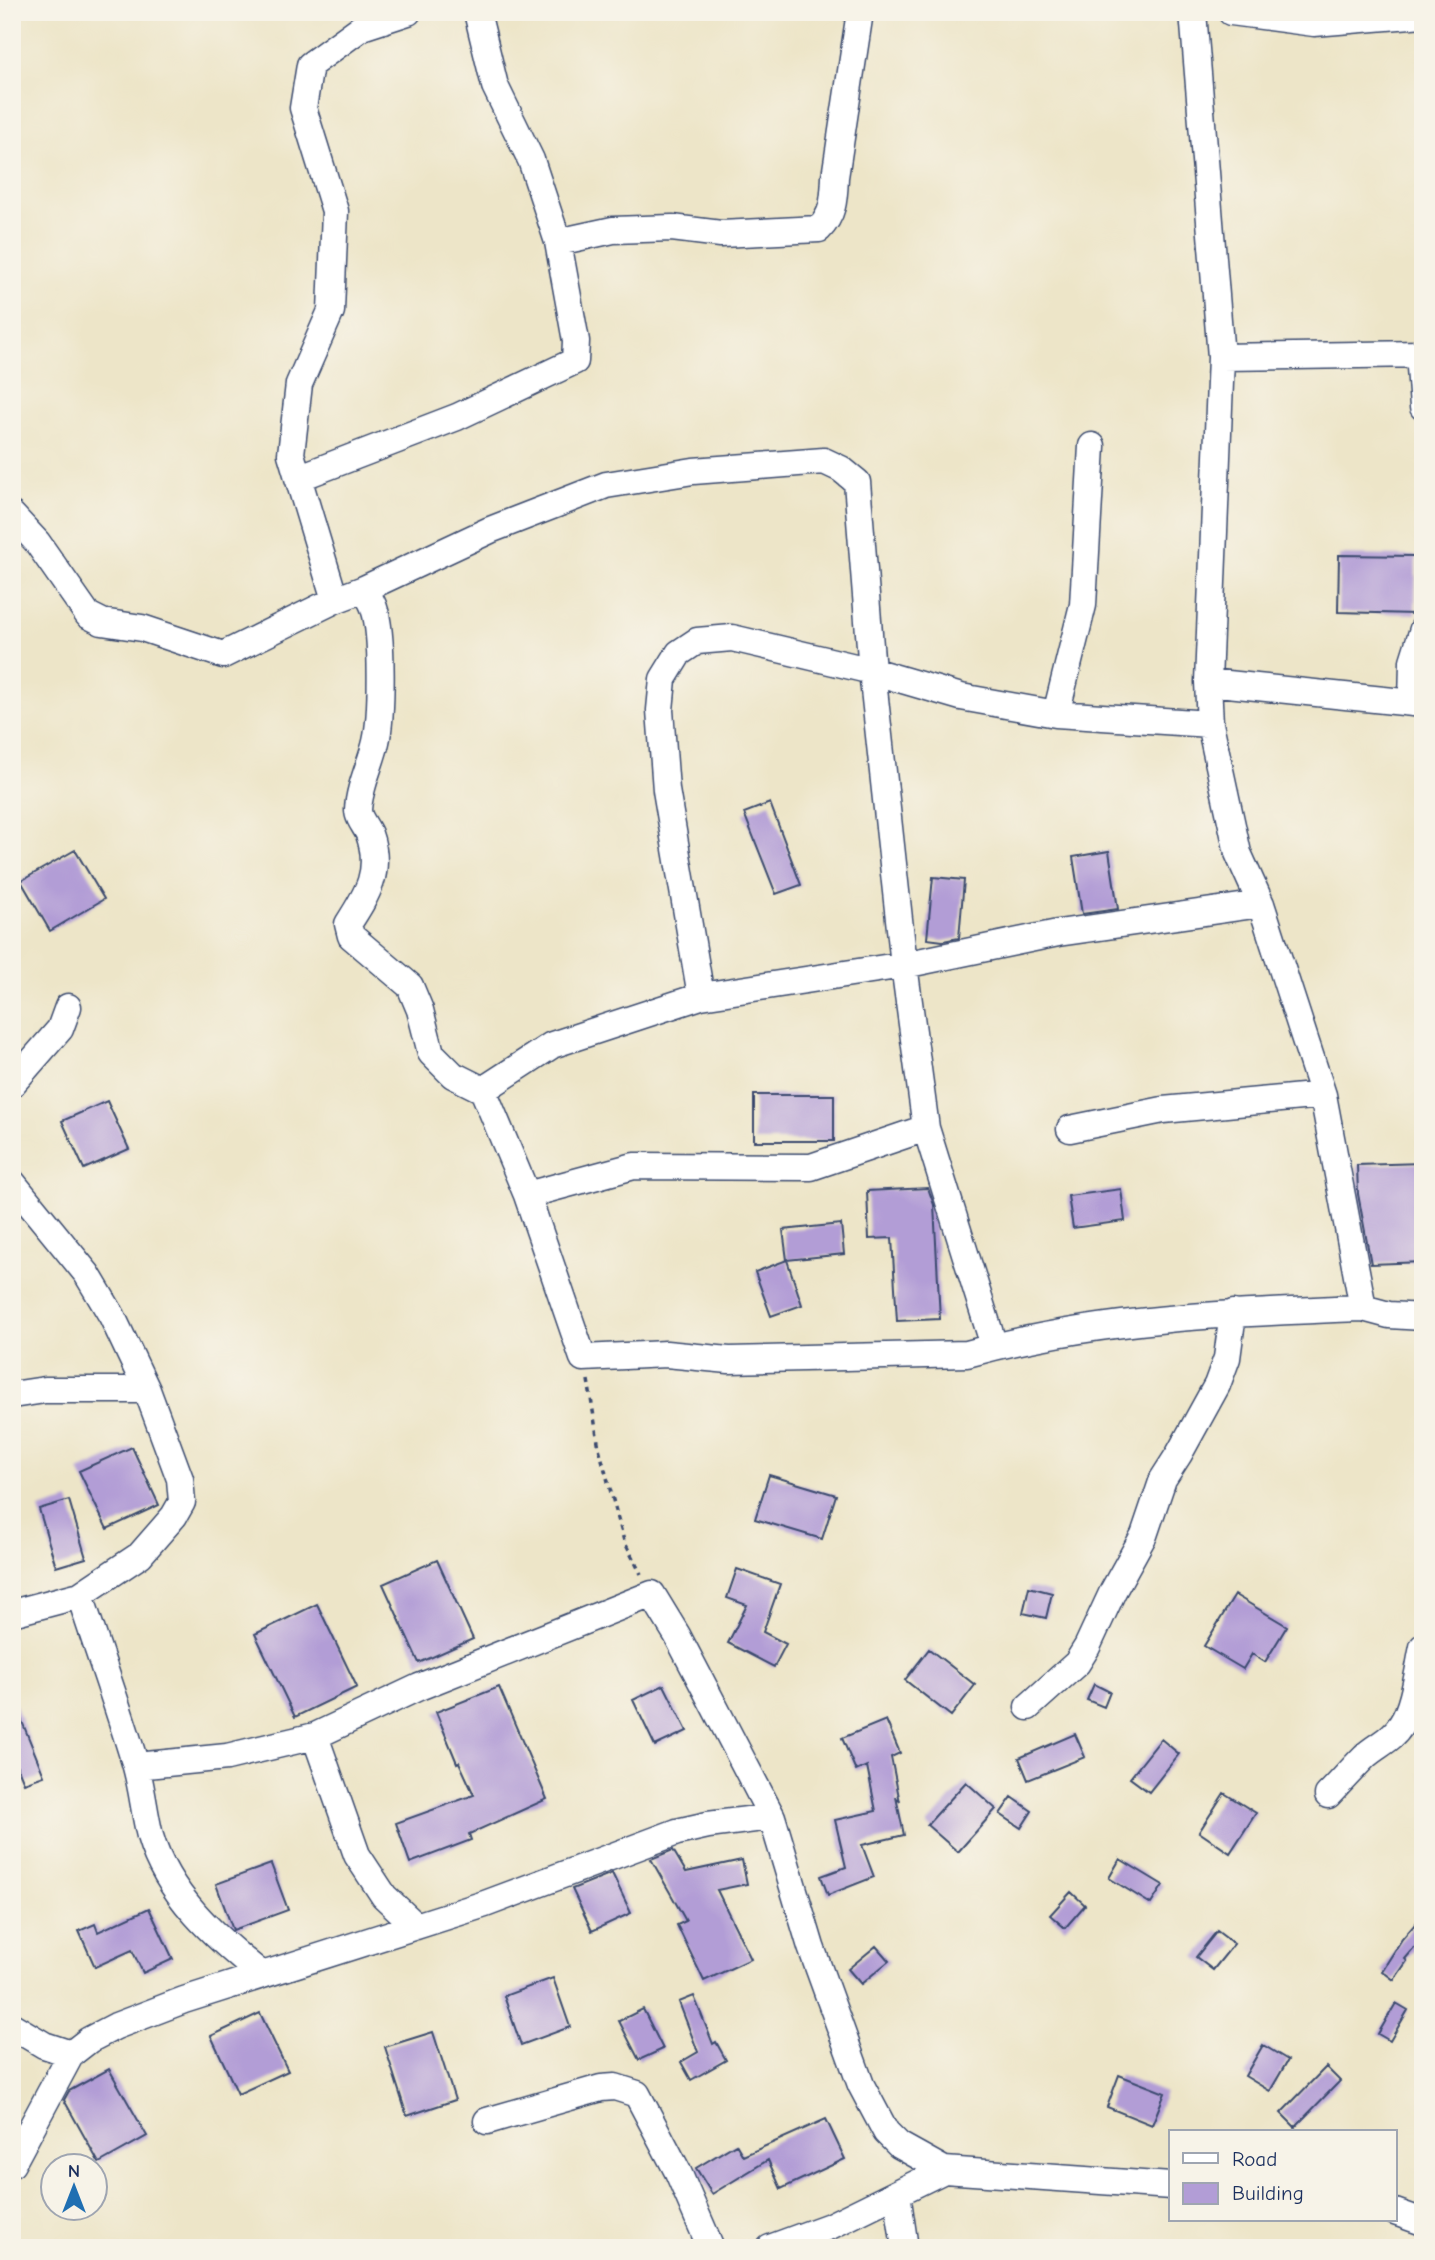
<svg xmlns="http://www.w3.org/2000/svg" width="1435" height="2260" font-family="'Comic Neue',sans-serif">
	<rect width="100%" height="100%" fill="#f7f3e8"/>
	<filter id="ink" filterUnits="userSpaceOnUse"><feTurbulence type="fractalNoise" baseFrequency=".0143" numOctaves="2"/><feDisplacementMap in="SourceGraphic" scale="14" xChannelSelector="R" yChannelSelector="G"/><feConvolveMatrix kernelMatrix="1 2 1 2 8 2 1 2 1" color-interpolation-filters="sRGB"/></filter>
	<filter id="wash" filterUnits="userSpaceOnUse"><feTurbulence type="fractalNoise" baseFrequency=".00686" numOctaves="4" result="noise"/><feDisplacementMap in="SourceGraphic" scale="28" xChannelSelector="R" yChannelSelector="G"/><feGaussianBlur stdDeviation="1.57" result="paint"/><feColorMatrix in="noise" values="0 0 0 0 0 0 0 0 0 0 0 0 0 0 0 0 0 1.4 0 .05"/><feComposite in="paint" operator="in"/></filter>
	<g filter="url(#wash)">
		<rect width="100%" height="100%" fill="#ede5c8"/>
		<g id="blocks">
			<path fill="#b29dd6" d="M1339 555 1416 556 1415 614 1338 612Z
				M770 803 801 885 776 894 744 813Z
				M75 850 104 899 50 931 21 881Z
				M1109 851 1118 909 1082 914 1073 857Z
				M933 877 964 880 959 938 943 941 927 939Z
				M754 1095H834V1141H754Z
				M107 1101 129 1149 84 1169 62 1121Z
				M1422 1163 1423 1262 1371 1264 1358 1194 1357 1165Z
				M928 1188 934 1205 940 1319 897 1321 892 1238 869 1239 867 1191Z
				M1121 1189 1125 1221 1073 1228 1068 1196Z
				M841 1224 844 1254 787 1260 783 1230Z
				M787 1260 802 1305 771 1316 755 1272Z
				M132 1447 159 1505 107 1529 79 1471Z
				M769 1475 836 1495 822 1539 755 1519Z
				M69 1500 86 1558 56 1567 39 1509Z
				M437 1560 473 1639 419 1663 383 1584Z
				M737 1569 780 1584 763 1632 786 1644 774 1667 728 1643 747 1605 727 1598Z
				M1029 1587 1052 1593 1046 1618 1023 1613Z
				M1235 1595 1287 1626 1265 1662 1252 1654 1243 1669 1204 1646Z
				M317 1604 357 1687 295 1717 255 1634Z
				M929 1649 975 1685 951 1716 905 1680Z
				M1094 1684 1110 1692 1104 1707 1087 1700Z
				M664 1685 687 1731 655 1746 633 1700Z
				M499 1687 547 1799 469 1834 471 1840 410 1863 396 1823 474 1795 459 1762 457 1763 436 1712Z
				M13 1699 44 1776 24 1783 12 1754Z
				M886 1720 900 1753 891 1757 900 1802 896 1797 904 1835 862 1845 874 1877 828 1895 821 1876 846 1867 835 1820 876 1811 867 1766 856 1771 842 1738Z
				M1075 1734 1085 1757 1028 1780 1019 1758Z
				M1161 1739 1179 1754 1149 1792 1130 1778Z
				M966 1782 996 1809 958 1852 927 1825Z
				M1224 1793 1256 1813 1230 1853 1199 1832Z
				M1012 1797 1032 1811 1021 1828 1000 1814Z
				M673 1850 686 1872 742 1860 747 1884 717 1890 751 1959 704 1981 677 1925 686 1921 651 1859Z
				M1120 1859 1163 1885 1151 1904 1109 1878Z
				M271 1864 288 1910 233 1930 216 1884Z
				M612 1873 631 1913 592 1931 572 1889Z
				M1071 1892 1085 1905 1065 1928 1050 1915Z
				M149 1908 173 1959 143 1973 132 1950 95 1967 79 1931 95 1924 98 1932Z
				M1423 1915V1938L1405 1959 1407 1961 1394 1980 1382 1971 1402 1939Z
				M1217 1931 1234 1944 1213 1970 1196 1957Z
				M876 1946 889 1961 861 1984 848 1969Z
				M553 1978 570 2027 521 2045 504 1996Z
				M694 1996 713 2044 716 2042 726 2060 691 2080 681 2062 698 2052 679 2002Z
				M1396 2003 1408 2010 1390 2041 1378 2034Z
				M643 2009 663 2049 639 2060 619 2021Z
				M260 2013 288 2071 238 2094 211 2036Z
				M433 2032 455 2100 407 2116 385 2047Z
				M1263 2045 1288 2060 1270 2091 1245 2076Z
				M1326 2067 1340 2081 1295 2127 1281 2113Z
				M109 2069 147 2136 99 2163 64 2100 69 2091Z
				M1119 2075 1165 2093 1152 2125 1107 2107Z
				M826 2119 845 2159 781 2189 768 2160 712 2194 696 2168 736 2144 743 2156Z"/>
		</g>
	</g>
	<g filter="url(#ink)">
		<use href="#blocks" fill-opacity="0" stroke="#3a4a6e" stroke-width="2"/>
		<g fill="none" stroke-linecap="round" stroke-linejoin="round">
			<g stroke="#3a4a6e" stroke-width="29">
				<path id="minor" d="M1193 12 1221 357 1208 682 1210 724 1238 853 1261 904 1323 1095 1363 1308 1389 1315 1423 1317
					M1231 12 1314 23 1423 14
					M558 242 613 230 672 228 721 234 819 229C834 214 834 198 835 177L860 12
					M1419 354 1423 407
					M1221 357 1423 354
					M298 478 457 417 575 361 576 341 558 242 531 160 495 86 477 12
					M12 515 37 542 88 615 102 622 142 628 223 655 335 600 364 589 490 530 606 485 693 471 824 461 841 469 857 482 872 671 904 965 926 1128 994 1346
					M364 589C367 595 372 601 374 608 383 633 382 716 376 742 371 764 359 787 358 810 358 818 366 827 369 834 382 871 368 893 348 924L351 936 410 986 420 1010 431 1053 453 1075 483 1090 527 1195 583 1358 666 1354 729 1360 967 1354C1096 1318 1231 1313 1363 1308
					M335 600 291 454 299 384 331 311 335 211 303 108 310 65 362 27 408 12
					M1208 682 1423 704
					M1412 703 1413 661 1423 629
					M1056 714 1083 605 1092 446
					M701 996 666 790 660 710 663 679 679 653 697 641 732 638 872 671 961 697 1056 714 1210 724
					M12 1084 60 1029 68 1007
					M483 1090 552 1045 701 996 904 965 1058 933 1261 904
					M1070 1129 1163 1110 1323 1095
					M12 1182 87 1274 112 1316 147 1390 180 1479 182 1502 174 1516 140 1555 80 1595 12 1613
					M527 1195 634 1166 811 1167 926 1128
					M12 1395 45 1390H147
					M80 1595C98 1651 118 1706 135 1763 142 1786 144 1812 150 1836 167 1895 216 1938 262 1975
					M1028 1707 1077 1663 1087 1647 1113 1591 1144 1535 1163 1479 1179 1454 1217 1385 1227 1358 1233 1313
					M315 1736 357 1855 384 1896 416 1926
					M136 1766 227 1757 315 1736 419 1687 652 1594 677 1635 772 1817
					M1328 1795C1340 1783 1352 1769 1365 1756 1377 1745 1392 1740 1401 1725 1414 1707 1418 1670 1423 1647
					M12 2026 44 2045 71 2054
					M487 2121 601 2088 615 2087 637 2094 678 2172 711 2248
					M12 2164 71 2054 89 2040 116 2026 184 2000 485 1904 677 1832 708 1825 772 1817 811 1947 861 2085 886 2132 899 2145 944 2170 1171 2186
					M897 2193 905 2248
					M1395 2212 1423 2222
					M770 2248 830 2226 944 2170"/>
			</g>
			<path stroke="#3a4a6e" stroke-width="3.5" stroke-dasharray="5 5" stroke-linecap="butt" d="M588 1380 599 1448 624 1541 641 1574"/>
			<use href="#minor" stroke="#fff" stroke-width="26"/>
		</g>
	</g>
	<rect width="1435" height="2260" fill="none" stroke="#f7f3e8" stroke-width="42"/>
	<rect x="1169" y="2130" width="228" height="91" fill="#f7f3e8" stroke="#9fa5b1" stroke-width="2"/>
	<rect x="1183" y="2153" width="35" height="10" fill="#ffffff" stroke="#9fa5b1" stroke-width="2"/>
	<text x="1232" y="2166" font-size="21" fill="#1b2f5e">Road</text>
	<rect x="1183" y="2183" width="35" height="21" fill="#b29dd6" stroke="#9fa5b1" stroke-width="2"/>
	<text x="1232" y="2200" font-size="21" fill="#1b2f5e">Building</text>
	<g transform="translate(74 2187)"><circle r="33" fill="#f7f3e8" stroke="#9fa5b1" stroke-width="2"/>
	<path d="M0-5L12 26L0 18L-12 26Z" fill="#1f6fb2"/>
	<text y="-10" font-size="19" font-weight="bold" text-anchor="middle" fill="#1b2f5e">N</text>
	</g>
</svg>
